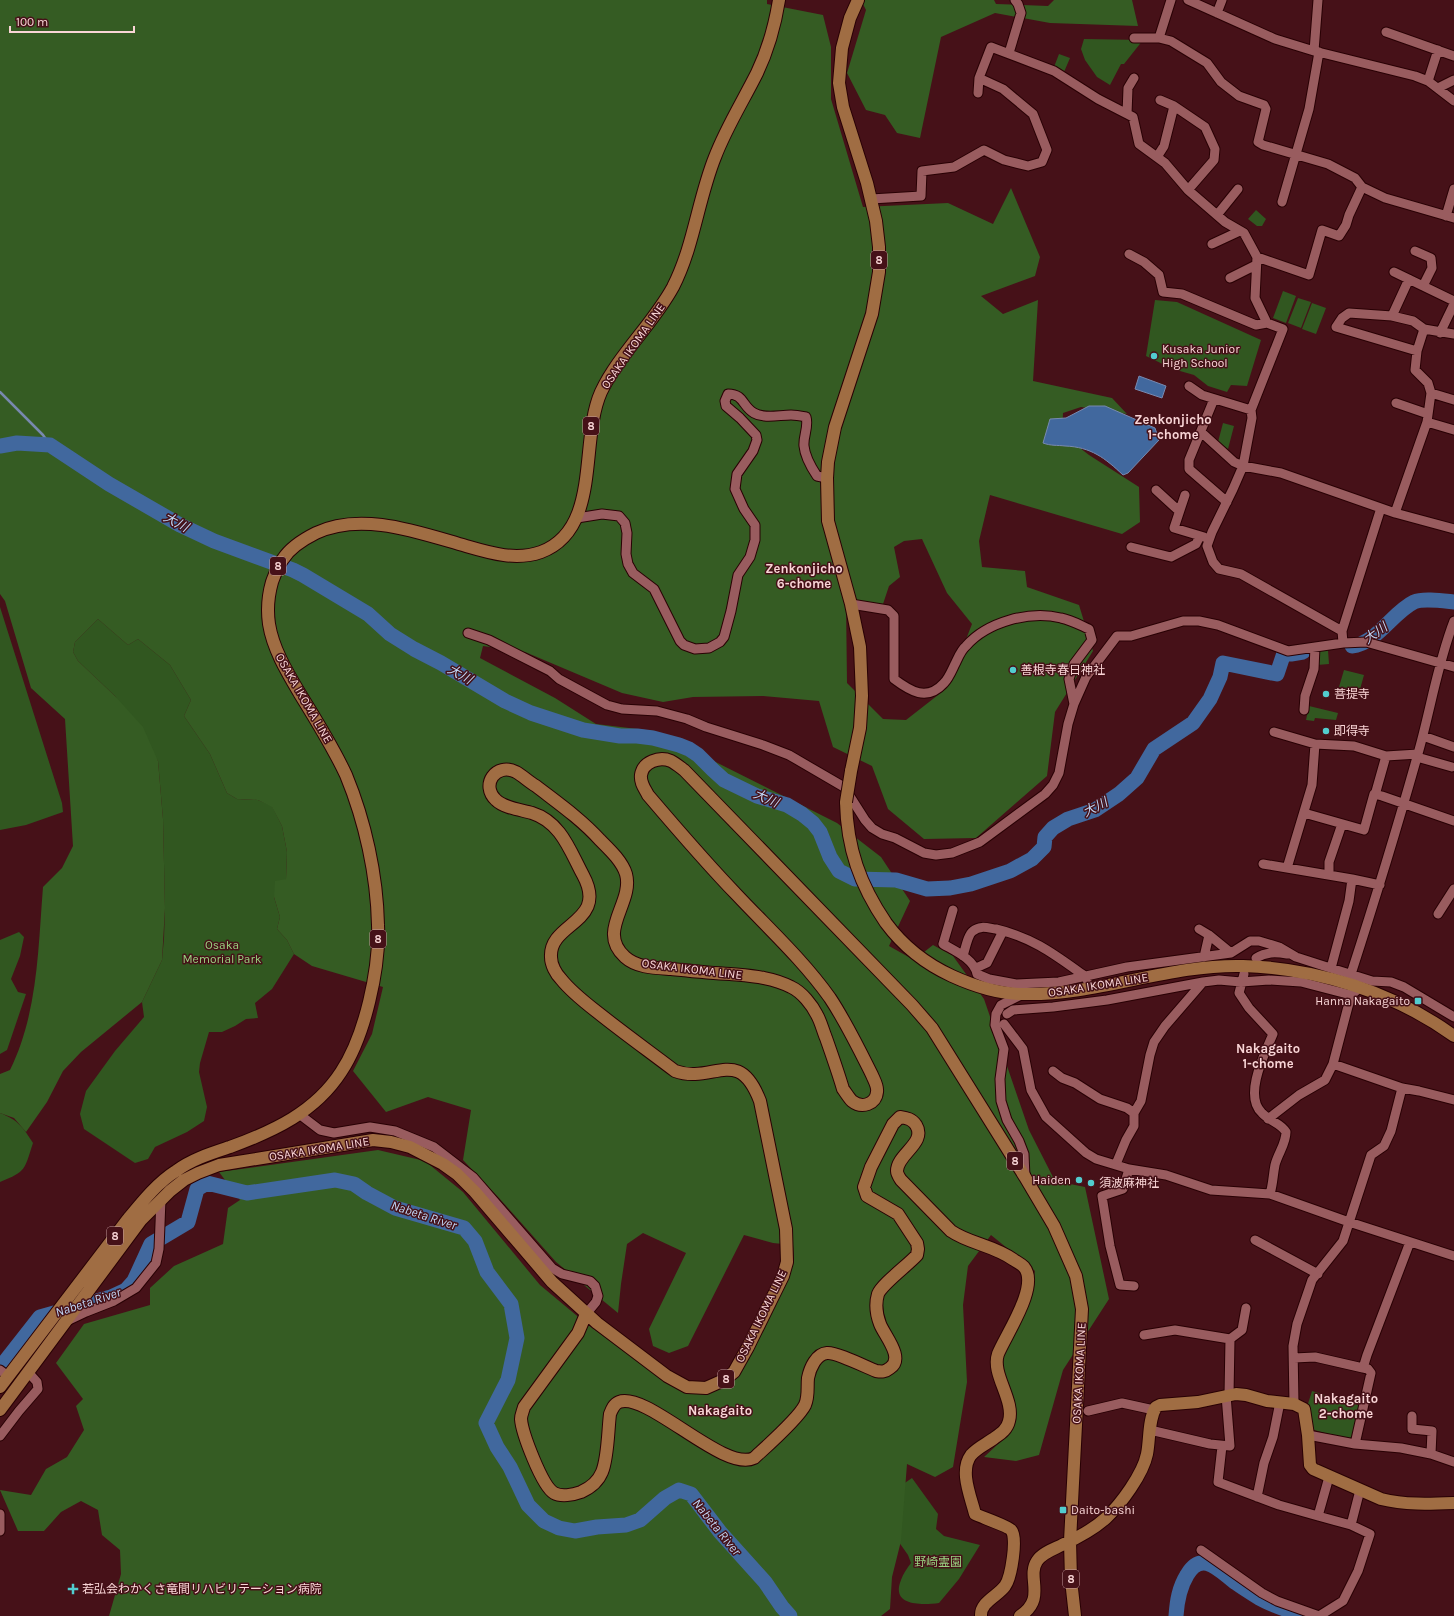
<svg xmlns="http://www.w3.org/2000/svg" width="1454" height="1616" font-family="Karla,'Noto Sans JP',sans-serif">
	<rect width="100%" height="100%" fill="#461118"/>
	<path fill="#315720" d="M1084 39 1143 40 1124 64H1121L1110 85 1097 77 1085 60 1081 49Z
		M1059 54 1070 58 1064 72 1054 67Z
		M1256 210 1266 219 1262 226H1257L1248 219Z
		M1283 291 1296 296 1286 323 1273 318Z
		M1298 298 1311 302 1301 328 1288 323Z
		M1155 300 1177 302 1261 340 1247 386 1231 385 1227 392 1208 386 1194 375 1173 369 1146 356Z
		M1312 303 1326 308 1316 334 1302 329Z
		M1223 423 1234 426 1228 449 1218 442Z
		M0 607 62 803 63 812 26 825 0 830Z
		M98 619 128 645 138 639 170 665 191 700 184 716 210 754 227 793 237 799 258 800 272 806 282 826 287 852 286 879 274 897 280 917 277 929 287 940 294 954 272 989 255 1003 258 1018 246 1019 235 1026 222 1032H209L200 1063 199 1072 207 1107 204 1121 187 1132 155 1147 148 1159 135 1163 84 1129 80 1114 86 1091 115 1051 144 1017 142 1002 162 960 164 938 165 908 163 819 158 761 115 696 78 661 73 652 75 642Z
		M1328 650 1329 664 1317 665 1316 651Z
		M1344 670 1364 675 1359 693 1339 687Z
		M1309 706 1338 713 1336 720 1315 718 1314 721 1306 720Z
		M19 932 24 937 20 956 11 979 18 992 26 994 7 1050 0 1054V940Z
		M0 1113C18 1120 23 1127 33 1143 24 1170 27 1171 0 1182Z
		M1312 1391 1364 1407 1352 1438 1349 1440 1311 1429 1306 1410Z
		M912 1478 938 1514 936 1529 944 1536 980 1545 959 1579 939 1603C923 1605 890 1607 901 1580 903 1574 907 1568 911 1563L908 1555 896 1538V1489Z"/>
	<path fill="#355c23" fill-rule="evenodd" d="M0 0H767V4L823 15 831 47V99L863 207 948 203 993 224 1011 188 1040 257 1035 276 981 296 1003 314 1038 300 1033 381 1112 398 1127 414 1081 407 1063 413 1062 434 1089 455 1139 487 1140 522 1122 534 990 495 979 541 982 567 1025 571 1027 587 1079 605 1093 651 1055 712 1047 776 976 838 924 839 888 809 872 766 833 747 819 701 763 696 693 697 663 702 622 693 525 652 483 646 480 658 555 698 596 724 654 731 837 823 881 857 910 901 889 946 914 960 933 945 953 956 984 999 1029 1130 1055 1181 1085 1187 1109 1299 1063 1370 1039 1455 1016 1461 984 1457 1011 1432 1014 1413 1001 1361 1023 1319 1031 1289 1035 1271 991 1235 968 1266 963 1305 967 1382 953 1467 935 1477 907 1464 901 1541 892 1577 890 1609 881 1616H109L121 1574 120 1550 102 1535 98 1510 81 1501 61 1512 44 1531H18L0 1490 31 1495 46 1469 67 1457 84 1430 76 1406 83 1399 56 1363 84 1324 150 1305V1288L174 1266 223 1244 228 1208 240 1200 219 1172 378 1150 425 1161 463 1192 540 1285 588 1325 664 1380 686 1391 731 1380 782 1287 794 1260 793 1245 773 1243 744 1235 688 1346 669 1353 653 1346 649 1329 686 1253 643 1233 627 1244 621 1284 618 1313 556 1262 499 1198 463 1160 471 1110 428 1097 386 1112 353 1071 372 1034 383 987 312 966 294 954 287 940 277 929 280 917 274 897 275 881 286 879 287 852 282 826 272 807 258 800 237 799 227 793 210 754 184 716 191 700 170 665 138 639 128 645 98 619 75 642 73 652 78 661 115 696 143 727 158 761 163 819 165 908 162 960 142 1002 81 1052 63 1071 47 1102 26 1132 14 1118 0 1113V1074L10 1070C38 1013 38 949 43 887L62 868 73 846 65 719 31 688 5 601 0 594ZM922 539 947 593 972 624 947 688 906 720 883 719 847 683 846 601 883 604 889 586 900 577 894 547 904 541Z
		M861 0H994L996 4 1048 6 1054 0H1132L1138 26 1050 23 995 13 941 37 920 138 897 133 885 115 866 110 847 73 866 10Z"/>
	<path fill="#41689e" stroke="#7889af" d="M1139 376 1166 386 1162 398 1135 389Z
		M1089 406H1105L1155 428 1159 440 1128 473 1123 475C1105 458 1091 447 1065 446 1057 445 1051 446 1043 443L1050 419 1066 418Z"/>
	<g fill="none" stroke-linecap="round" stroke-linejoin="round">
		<path stroke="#7889af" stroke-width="2.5" d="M0 392 43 435 50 445"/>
		<path stroke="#41689e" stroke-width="15" d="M0 446 17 443 50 445 109 484 180 525 214 541 293 570 303 575 368 614 390 634 414 649 441 663 505 701 531 713 583 730 620 736H637L653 738 679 745 689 749 698 755 713 770 724 780 757 796 787 805 802 814 813 823 820 832 830 857 839 871 855 879 896 880 927 889 950 888 971 884 1010 871 1032 859 1044 847 1045 837 1053 828 1068 819 1095 810 1119 794 1137 778 1154 749 1193 723 1210 699 1220 677 1223 663 1277 674 1284 653 1291 654 1303 652
			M1352 646C1376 644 1393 612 1414 602 1423 598 1444 601 1454 602
			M0 1368 40 1317 111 1297 126 1290 134 1281 151 1244 188 1222 197 1189 207 1183 247 1193 335 1180 354 1184 367 1193 395 1208 464 1228 475 1241 487 1272 511 1304 517 1338 508 1380 486 1423 497 1447 510 1467 528 1505 544 1521 559 1528 575 1531 597 1527 626 1525 640 1520 665 1498 679 1490 691 1494 720 1532 765 1582 782 1607 790 1616
			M1176 1616C1177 1601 1179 1588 1187 1575 1202 1549 1220 1571 1236 1583 1243 1588 1251 1593 1259 1598 1273 1606 1290 1611 1305 1616"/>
		<g stroke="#290004" stroke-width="11">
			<path id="minor" d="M1188 0 1275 39 1314 51 1415 76 1428 81 1454 101
				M1217 13 1222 0
				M1386 32 1454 56
				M1134 38H1159L1171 41 1207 63 1221 82 1239 96 1264 105 1266 109 1258 142 1263 145 1328 164 1355 178 1362 187 1385 198 1454 218
				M1159 38 1171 0
				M1314 51 1318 0
				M1009 53 1021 13 1018 4 1015 0
				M1428 81 1438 50
				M1438 88 1454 80
				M978 93 979 78 991 47 1054 71 1098 99 1133 117 1139 144 1165 163 1188 190 1225 222 1244 233 1257 257 1255 298 1267 323
				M1160 100 1174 106 1205 127 1215 149 1214 160 1188 190
				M1127 114 1128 88 1134 78
				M1157 157 1164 146 1174 106
				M871 199 921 196 922 171 954 167 984 150 1004 160 1028 166 1042 162 1047 150 1033 114 1003 89 979 78
				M1282 202 1309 109 1319 52
				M1217 215 1238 189
				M1446 216 1454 189
				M1212 244 1240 231
				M1415 251 1431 258 1432 268 1423 286
				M1129 254 1144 262 1159 275 1163 292 1182 294 1256 325 1267 323 1283 329 1251 410 1202 395 1189 386
				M1257 257 1309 275 1322 230 1339 236 1346 225 1349 215 1362 187
				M1394 272 1454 301
				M1230 278 1256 265
				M1392 316 1409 279
				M1440 333 1454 304
				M1417 351 1336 327 1342 318 1349 313 1392 316 1413 321 1424 329 1454 334
				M1431 393 1454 400
				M1214 399 1189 460V469L1227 502
				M1396 403 1428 414
				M1251 410 1252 418 1243 466 1281 473 1395 513 1454 529
				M1427 422 1454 430
				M1201 432 1234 462 1243 466 1233 489 1212 532 1207 546 1213 562 1219 569 1241 574 1342 631 1343 643
				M1156 490 1179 511
				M1185 495 1174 528 1204 537
				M1395 513 1427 422 1431 393 1428 383 1415 370 1417 351 1424 329
				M577 518 602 514 619 516 625 523 627 533 626 554 628 564 633 573 654 589 680 641 684 645 695 649 709 648 720 642 724 637 731 611 738 575 750 557 755 540V525L744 509 735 489 737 474 753 451 757 440 756 435 740 418 726 406 725 401 728 394C744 394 742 406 754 413 764 419 779 415 791 415 796 415 801 416 806 417 809 427 803 436 804 446 805 457 811 467 817 476L827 478
				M1131 547 1171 557 1196 544 1200 536
				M851 604 888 610 894 616V679C910 691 927 702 944 683 949 678 952 670 955 664 958 658 961 650 966 646 987 622 1030 610 1061 618 1071 620 1080 625 1089 629L1092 640 1074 664 1069 679 1074 704
				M1342 631 1381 508
				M468 633 489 640 550 671 559 679 607 705 622 709 657 711 687 719 706 727 763 745 789 755 844 787 865 820 872 828 882 834 895 838 924 853 936 855 952 853 980 842 1045 794 1053 785 1059 773 1068 724 1074 704 1086 677 1117 636H1131L1183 621H1199L1218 625 1288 651 1343 643 1366 642 1454 667
				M1304 710 1305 696 1314 669 1315 647
				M1274 732 1315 744 1354 746 1386 756 1418 754
				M1423 736 1454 747
				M1417 757 1452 767
				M1375 795 1386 756
				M1304 813 1364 830 1374 794 1382 796 1454 821
				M1263 864 1352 879 1349 901 1331 968
				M1287 868 1312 785 1315 744
				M1329 875V862L1342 824
				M1352 879 1380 885
				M953 910 943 944C955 951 974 959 977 974L989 979 1016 984 1059 982 1127 967 1231 953 1250 941H1259L1279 947 1296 957 1324 966 1372 981 1391 982 1404 987 1454 1017
				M1438 914 1454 889
				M1199 929 1209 935 1231 953
				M963 956C965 950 968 934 973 931 980 925 988 928 996 929 1034 938 1055 955 1086 977L1087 980
				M1204 957 1209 935
				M1256 958C1266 952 1275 952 1287 954
				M976 968 987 963 1003 931
				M1244 974 1239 993 1249 1008 1273 1034C1265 1053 1243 1096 1262 1113 1269 1121 1281 1123 1286 1132 1286 1144 1278 1153 1275 1165 1273 1175 1273 1184 1270 1194
				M1351 974C1375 900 1398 825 1419 750 1431 707 1438 662 1454 621
				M1021 995 1001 1005 996 1014 995 1025 1004 1049 1000 1079 1001 1101 1007 1120 1019 1141 1024 1154 1025 1177
				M1007 1014 1013 1010 1053 1007 1107 1000 1203 982
				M1004 1024 1023 1049 1031 1090 1046 1117 1086 1153 1096 1159 1129 1169 1166 1175 1211 1190 1270 1194 1349 1222 1454 1256
				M1333 1064 1402 1088 1419 1091 1454 1100
				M1053 1071 1062 1078 1075 1083 1100 1099 1127 1108 1134 1113V1126L1126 1140 1116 1164
				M1134 1113 1141 1101 1150 1055 1154 1042 1165 1026 1203 982 1219 980 1241 982 1269 980 1301 982 1351 995
				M299 1114 320 1130 334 1133 370 1127 395 1131 434 1147 473 1177 552 1268 562 1274 590 1281 595 1286 598 1296 596 1302 586 1314
				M1268 1119 1299 1095 1325 1080 1333 1064 1351 995 1356 991
				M1129 1169 1123 1189 1102 1196 1110 1246 1120 1285 1134 1286
				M1255 1240 1318 1274
				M67 1321 86 1312 114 1301 136 1288 156 1263 159 1249 161 1199
				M1144 1335 1175 1330 1230 1339 1229 1395
				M1230 1339 1242 1330 1246 1308
				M1294 1358 1315 1357 1363 1368
				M0 1370 8 1376
				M1294 1404 1293 1346 1297 1324 1309 1289 1312 1280 1343 1241 1371 1155 1384 1146 1391 1131 1402 1088
				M1088 1411 1122 1403 1154 1410
				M1412 1416V1429L1432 1431 1431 1454
				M1150 1430 1210 1444 1230 1446 1226 1395
				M1308 1435 1355 1444 1401 1448 1431 1454 1454 1462
				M0 1436 19 1411 38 1389 37 1382 28 1372
				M1355 1444 1371 1373 1368 1369 1363 1368 1367 1355 1410 1242
				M1222 1446 1218 1482 1279 1505 1318 1516
				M1257 1497 1264 1463 1273 1437 1280 1402
				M0 1514V1531
				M1351 1525 1360 1490
				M1201 1550 1262 1593 1277 1601 1319 1616
				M1319 1616 1343 1601 1358 1571 1370 1534 1351 1525 1318 1516 1329 1477"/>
		</g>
		<g stroke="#290004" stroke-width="14">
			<path id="major" d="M851 771 860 728 862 696 860 647 851 604 828 521 827 478 828 462 835 427 872 314 879 272V247L876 221 867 183 843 107 839 83 842 48 850 18 858 0
				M846 802C847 848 860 885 886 923 903 946 926 964 952 976 974 986 998 994 1023 994 1097 996 1168 964 1243 966 1317 968 1393 992 1454 1036
				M586 1314 578 1333 524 1407C523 1411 521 1415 521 1419 522 1433 542 1486 554 1493 561 1497 573 1495 581 1492 590 1488 598 1482 602 1472 608 1458 608 1430 610 1414 612 1409 614 1404 619 1402 647 1391 724 1473 754 1458 767 1446 798 1419 805 1405 809 1396 807 1387 808 1378 810 1368 816 1354 827 1353 836 1352 866 1367 876 1371 882 1372 885 1372 890 1368 905 1358 884 1335 880 1324 877 1316 875 1304 878 1294 882 1284 908 1265 917 1255L918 1249 917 1243 898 1214 867 1196 864 1187 871 1167 893 1124 900 1117C907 1118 912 1119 916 1125 927 1143 897 1154 897 1171 897 1174 899 1177 901 1180L951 1231C970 1244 993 1245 1014 1260 1017 1262 1021 1264 1024 1267 1040 1286 1005 1336 998 1354 991 1374 1015 1400 1009 1421 1007 1430 1000 1434 993 1439 986 1444 977 1448 971 1455 959 1471 971 1497 975 1514 981 1517 1008 1526 1011 1530 1018 1537 1011 1578 1005 1586 998 1596 980 1602 981 1616
				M0 1387 128 1219C142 1202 157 1183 176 1171 192 1159 212 1153 230 1147 274 1131 315 1112 341 1072 365 1036 380 968 378 925 377 875 365 821 346 775 333 747 316 720 300 694 287 672 273 649 269 624 267 610 268 596 272 582 275 574 278 565 283 559 290 548 304 539 316 533 362 511 420 533 466 546 490 553 516 561 541 552 602 529 579 441 601 392 619 354 653 324 673 287 694 246 698 199 715 157 726 128 743 101 757 73 768 50 775 25 779 0
				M0 1410 141 1220 170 1191 184 1180 198 1173 219 1165 373 1140 391 1142 410 1147 443 1164 457 1174 475 1192 552 1282 597 1323 667 1376 687 1387 706 1388 724 1380 734 1372 748 1347 783 1276 787 1262 786 1229 760 1101C738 1044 713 1085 675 1071 650 1052 625 1034 601 1015 587 1004 572 993 561 979 556 974 551 965 551 957 549 922 609 923 583 875 570 851 561 822 532 813 522 810 504 808 496 800 480 785 496 762 516 772 523 776 529 782 536 786 558 803 581 819 600 840 609 849 622 861 626 874 634 903 596 931 625 957 637 968 656 968 671 969 691 971 710 973 730 974 751 976 772 977 791 987 802 992 812 1005 817 1015 821 1022 823 1031 826 1038 832 1055 838 1072 843 1089 846 1093 849 1098 852 1101 862 1109 876 1104 877 1092 878 1086 874 1080 872 1075 859 1049 846 1022 830 998 803 960 768 928 737 895 706 863 677 829 648 795 645 789 640 783 641 775 643 762 659 756 671 761 675 763 680 767 684 770L912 1005 932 1028 1025 1177 1054 1226 1076 1276 1082 1309 1070 1541 1071 1580 1075 1616
				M1020 1616C1047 1598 1026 1578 1037 1561 1042 1553 1054 1549 1062 1545 1077 1538 1094 1529 1106 1518 1121 1504 1143 1474 1147 1454 1150 1439 1148 1420 1156 1407L1160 1405 1198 1402 1236 1394 1246 1395 1267 1401 1294 1404 1304 1409 1308 1435 1310 1465 1313 1469 1381 1499C1405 1505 1429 1504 1454 1503"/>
		</g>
		<use href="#minor" stroke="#995c5f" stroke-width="9"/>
		<use href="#major" stroke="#a06d43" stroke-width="12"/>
		<g stroke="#290004" stroke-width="14" stroke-linecap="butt">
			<path id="major-bridge" d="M846 802 851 771"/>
		</g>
		<use href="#major-bridge" stroke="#a06d43" stroke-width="12"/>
	</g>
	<g fill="#52cdcf" stroke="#461118" stroke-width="1.5">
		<circle cx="1154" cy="356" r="4"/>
		<circle cx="1013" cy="670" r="4"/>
		<circle cx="1326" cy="694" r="4"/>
		<circle cx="1326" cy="731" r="4"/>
		<rect x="1414" y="997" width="8" height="8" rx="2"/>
		<circle cx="1079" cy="1180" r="4"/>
		<circle cx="1091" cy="1183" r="4"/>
		<rect x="1059" y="1506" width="8" height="8" rx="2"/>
		<path d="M71 1583h4v4h4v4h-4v4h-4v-4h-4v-4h4z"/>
	</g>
	<g text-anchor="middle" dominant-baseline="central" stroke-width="3" stroke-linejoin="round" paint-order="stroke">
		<g fill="#461118" stroke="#c39a9d" stroke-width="1">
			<rect x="871" y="251" width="16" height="18" rx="3"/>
			<rect x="583" y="417" width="16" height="18" rx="3"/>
			<rect x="270" y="557" width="16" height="18" rx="3"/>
			<rect x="370" y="930" width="16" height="18" rx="3"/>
			<rect x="1007" y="1152" width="16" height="18" rx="3"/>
			<rect x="107" y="1227" width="16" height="18" rx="3"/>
			<rect x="718" y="1370" width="16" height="18" rx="3"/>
			<rect x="1063" y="1570" width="16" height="18" rx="3"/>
		</g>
		<g font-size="11" font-weight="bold" fill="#f9d5d6">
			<text x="879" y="260">8</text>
			<text x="591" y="426">8</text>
			<text x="278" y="566">8</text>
			<text x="378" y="939">8</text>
			<text x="1015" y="1161">8</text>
			<text x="115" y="1236">8</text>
			<text x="726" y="1379">8</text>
			<text x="1071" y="1579">8</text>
		</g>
		<g font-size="12" fill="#f9d5d6" stroke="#461118">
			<text transform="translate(633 346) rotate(-55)">OSAKA IKOMA LINE</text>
			<text transform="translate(304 698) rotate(60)">OSAKA IKOMA LINE</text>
			<text transform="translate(692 969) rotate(7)">OSAKA IKOMA LINE</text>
			<text transform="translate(1098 985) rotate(-9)">OSAKA IKOMA LINE</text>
			<text transform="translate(319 1149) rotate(-9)">OSAKA IKOMA LINE</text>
			<text transform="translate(761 1316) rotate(-64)">OSAKA IKOMA LINE</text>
			<text transform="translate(1079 1373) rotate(-87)">OSAKA IKOMA LINE</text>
		</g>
		<g font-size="12" fill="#f9d5d6" stroke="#461118" text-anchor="start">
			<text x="1162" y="349">Kusaka Junior<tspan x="1162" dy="14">High School</tspan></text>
			<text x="1021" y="670">善根寺春日神社</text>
			<text x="1334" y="694">菩提寺</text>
			<text x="1334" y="731">即得寺</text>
			<text x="1410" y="1001" text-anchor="end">Hanna Nakagaito</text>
			<text x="1071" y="1180" text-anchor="end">Haiden</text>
			<text x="1099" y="1183">須波麻神社</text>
			<text x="1071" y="1510">Daito-bashi</text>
			<text x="82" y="1589">若弘会わかくさ竜間リハビリテーション病院</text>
		</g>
		<g font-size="12" fill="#99d381" stroke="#461118">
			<text x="222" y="945">Osaka<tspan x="222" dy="14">Memorial Park</tspan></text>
			<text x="938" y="1562">野崎霊園</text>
		</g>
		<g font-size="13" font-weight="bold" fill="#f9d5d6" stroke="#461118">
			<text x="1173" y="419">Zenkonjicho<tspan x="1173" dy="15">1-chome</tspan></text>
			<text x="804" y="568">Zenkonjicho<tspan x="804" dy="15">6-chome</tspan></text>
			<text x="1268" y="1048">Nakagaito<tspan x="1268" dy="15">1-chome</tspan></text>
			<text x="1346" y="1398">Nakagaito<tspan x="1346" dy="15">2-chome</tspan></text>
			<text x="720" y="1410">Nakagaito</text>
		</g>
		<g font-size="13" font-style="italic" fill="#bed4f4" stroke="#461118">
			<text transform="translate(176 522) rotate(28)">大川</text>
			<text transform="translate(1375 633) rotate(-36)">大川</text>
			<text transform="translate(460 674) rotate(29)">大川</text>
			<text transform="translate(766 798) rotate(23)">大川</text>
			<text transform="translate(1095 807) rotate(-27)">大川</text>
			<text transform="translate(424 1215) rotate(18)">Nabeta River</text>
			<text transform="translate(88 1302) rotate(-18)">Nabeta River</text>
			<text transform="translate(717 1527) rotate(51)">Nabeta River</text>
		</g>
	</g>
	<path d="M10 26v6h124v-6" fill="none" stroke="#f9d5d6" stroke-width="2"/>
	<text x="16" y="26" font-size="12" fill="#f9d5d6" stroke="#461118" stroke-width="3" paint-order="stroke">100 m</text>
</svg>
